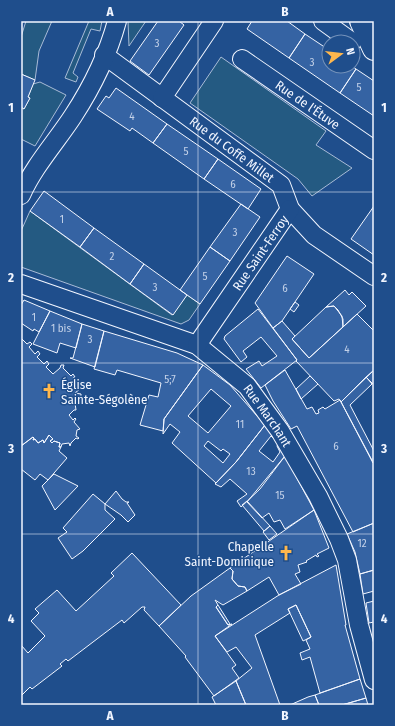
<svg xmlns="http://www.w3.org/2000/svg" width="395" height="726" font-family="'Fira Sans Condensed',sans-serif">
	<rect width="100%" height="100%" fill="#1f4e8c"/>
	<path fill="#245a82" stroke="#a8bbd7" d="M26 21H52L39 51 35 80 21 74V37Z
		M89 21H102L100 31 91 29 73 73 78 77 76 82 65 78Z
		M128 21H146L129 46Z
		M221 57 326 131 316 145 352 168 312 196 298 179 190 103Z
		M40 82 66 95 35 146 21 139V107L24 109 30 98 28 97 33 84Z
		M30 211 172 315 187 295 200 304 189 320 181 324 21 267V231Z"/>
	<path fill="#3563a3" stroke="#f2f6ff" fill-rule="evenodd" d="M158 21H179L184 25 149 75 130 61Z
		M252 21H287L305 34 289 58 247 29Z
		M305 34 329 50V66H352L356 69 340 93 289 58Z
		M356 69 374 81V116L340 93Z
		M21 74 35 80 28 97 30 98 24 109 21 107Z
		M116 88 167 124 153 143 132 128 130 131 97 109 106 96 109 98Z
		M167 124 218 159 204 179 153 143Z
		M218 159 261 189 248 209 204 179Z
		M44 191 94 228 80 247 30 211Z
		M241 204 260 217 230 261 210 247Z
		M374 206V255L351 239Z
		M94 228 144 264 130 284 80 247Z
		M210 247 230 261 200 304 180 290Z
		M287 256 314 274 282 321 273 328 255 303Z
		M144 264 187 295 173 315 130 284Z
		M345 290 349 295 352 292 366 306 343 327V319L338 310 334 306 326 307Z
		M24 300 50 311 39 332 34 329 33 331 21 323V305Z
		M295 302 299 305 294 312 290 309Z
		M334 306 342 316 343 327 309 358 292 339 326 307Z
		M258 309 297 360 261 388 246 369 259 361 262 366 277 356 261 337 243 351 247 357 241 362 224 339 225 336Z
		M50 311 82 324 76 348 60 343 57 353 33 344Z
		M357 314 374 331V370L341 402 339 399 334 401 296 361 297 360 273 328 282 321 295 336 292 339 309 358Z
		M82 324 104 331 95 367 70 358H73Z
		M104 331 177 353 203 365 164 419 163 431 140 425 149 395 158 397 161 383 117 370 115 375 94 369Z
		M21 338 27 344 30 342 32 344 29 347 35 354 38 351 40 354 37 357 44 364 47 361 49 364 46 367 53 374 60 368 61 365H64L63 368 71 376 73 374 75 377 73 378 80 386H83V389H80L75 393 81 394V402L75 403 76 410H74L69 415 73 420 75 418 76 419 74 422 80 429 77 430 76 436 79 438 78 439 76 438 71 443 70 446 69 443 62 444 61 447H59L60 443 54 441 52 443 50 441 53 439 49 435 44 443 43 440 38 443 35 439 33 440 34 438 33 437 21 446Z
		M203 365 230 385 265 425 236 462 216 483 172 443 180 432 170 424 163 434 164 419ZM211 389 231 406 208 433 188 416ZM208 441 221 451 223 449 230 454 223 463 204 446Z
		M285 370 307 409 312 407 316 414 319 413 318 410 323 407 325 409 340 400 374 464V523L353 532 297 426 291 429 273 401 265 385Z
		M374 370V385L366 377Z
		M310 376 318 384 301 399 296 389Z
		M366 377 372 384 350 405 374 451 373 463 341 402Z
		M265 425 275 440 271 436 259 451 273 462 280 452 277 446 278 444 285 456 260 489 241 507 237 501 247 494 230 479 221 487 215 484 236 462Z
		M49 435 53 439 50 441 52 443 54 441 60 443 59 447H61L59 451 67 458 48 480 40 474 35 480 21 469V446L33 437 34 438 33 440 35 439 38 443 43 440 44 443Z
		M285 456 314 510 285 529 280 520 274 522 269 513 262 518 247 502Z
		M54 474 78 486 55 510 42 486Z
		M116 491 122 499 126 502H129L127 503 135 515 128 522 121 515 105 504Z
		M93 494 105 504V510L115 519 83 551 72 559 58 538 67 532 63 528Z
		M247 501 270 526 264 531 242 505Z
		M314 510 329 548 317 554 319 556 317 557 316 555 306 561 307 562 298 565 300 572 295 574 301 584 279 595 269 577 247 591 245 587 238 586 232 579 233 571 230 568Z
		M374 523V570L360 574 355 552 347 534Z
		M270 526 277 534 269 540 263 532Z
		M132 553 181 605 159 626 144 610 145 607H142L124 623 122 620 68 661 66 659 60 664 62 666 32 689 30 687 21 696V645L28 653 45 636 31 621 39 613 35 609 57 590 76 611 114 576 111 573Z
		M336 565 346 625H345L360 679 320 693 310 657 302 660 300 653 310 649 306 640 311 637 296 605 288 609 290 613 255 635 280 705H246L236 681 252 668 236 647 227 652 215 636 279 595Z
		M230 568 233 571 232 579 238 586 245 587 247 591 223 605 215 600 218 605 216 607 228 625 232 624 215 636 236 665 232 668 239 678 214 696 185 657 186 656 159 626 191 596Z
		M374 570V591L363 594 360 574Z
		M374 601V622L369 623 366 603Z
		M218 605 230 624 228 625 216 607Z
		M296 605 311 637 303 641 288 609Z
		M360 679 366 698 342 705H319L315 695Z
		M236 681 246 705H216L212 697Z
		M315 695 319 705H290L308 697Z
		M366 698 368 705H342Z"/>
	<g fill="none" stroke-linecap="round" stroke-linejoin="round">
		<g stroke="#f2f6ff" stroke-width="20">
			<g id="minor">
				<path d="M323 21 352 42"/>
				<path id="s1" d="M104 55 281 185 290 209 314 235 374 276"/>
				<path id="s2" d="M242 59 374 150"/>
				<path d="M162 98 214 21"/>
				<path d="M21 195C34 166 56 142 73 116 92 87 108 54 117 21"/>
				<path id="s3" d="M21 284 197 345 247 386 280 431 318 496 339 539 347 560 359 625 374 680"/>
				<path id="s4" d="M197 345 290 209"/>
			</g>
		</g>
		<g stroke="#f2f6ff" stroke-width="24">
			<path id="tertiary" d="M361 21 374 49"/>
		</g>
		<use href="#minor" stroke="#1f4e8c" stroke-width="18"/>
		<use href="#tertiary" stroke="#1f4e8c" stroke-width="22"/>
	</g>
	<path fill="none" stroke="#f2f6ff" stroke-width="1" stroke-opacity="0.55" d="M198 21V705M21 192H374M21 363H374M21 534H374"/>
	<defs>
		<g id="church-bare" transform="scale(1.2)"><path d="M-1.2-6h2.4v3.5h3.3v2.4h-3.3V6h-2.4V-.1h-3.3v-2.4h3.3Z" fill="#ffb74d" stroke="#1f4e8c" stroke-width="2.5" paint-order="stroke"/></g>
	</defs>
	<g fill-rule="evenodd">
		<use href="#church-bare" x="49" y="391"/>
		<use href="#church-bare" x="286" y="553"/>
	</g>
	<g text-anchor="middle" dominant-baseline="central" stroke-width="3" stroke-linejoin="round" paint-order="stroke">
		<g font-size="11" fill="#c3d1e8">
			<text x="157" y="43">3</text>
			<text x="312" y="62">3</text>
			<text x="359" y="87">5</text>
			<text x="132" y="116">4</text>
			<text x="186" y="151">5</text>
			<text x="233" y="184">6</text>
			<text x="62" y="219">1</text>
			<text x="235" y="232">3</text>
			<text x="112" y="256">2</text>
			<text x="205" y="276">5</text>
			<text x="155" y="287">3</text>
			<text x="285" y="288">6</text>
			<text x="34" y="317">1</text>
			<text x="61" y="328">1 bis</text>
			<text x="90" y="339">3</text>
			<text x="347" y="349">4</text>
			<text x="170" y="379">5;7</text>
			<text x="240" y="424">11</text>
			<text x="336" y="446">6</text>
			<text x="251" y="471">13</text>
			<text x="280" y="495">15</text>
			<text x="362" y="543">12</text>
		</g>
		<g font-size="13" fill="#f2f6ff" stroke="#1f4e8c">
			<text stroke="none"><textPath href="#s2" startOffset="80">Rue de l'Étuve</textPath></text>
			<text stroke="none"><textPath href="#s1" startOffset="159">Rue du Coffe Millet</textPath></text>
			<text stroke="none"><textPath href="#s4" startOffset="112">Rue Saint-Ferroy</textPath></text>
			<text stroke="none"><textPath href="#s3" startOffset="287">Rue Marchant</textPath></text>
		</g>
		<g font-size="13" fill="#f2f6ff" stroke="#1f4e8c" text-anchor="start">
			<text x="61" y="384">Église<tspan x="61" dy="15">Sainte-Ségolène</tspan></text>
			<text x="274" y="546" text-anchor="end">Chapelle<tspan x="274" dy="15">Saint-Dominique</tspan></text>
		</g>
	</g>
	<rect width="395" height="726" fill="none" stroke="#1f4e8c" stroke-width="44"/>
	<g transform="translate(341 54) rotate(75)"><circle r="19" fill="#1f4e8c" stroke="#7391ba"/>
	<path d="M0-3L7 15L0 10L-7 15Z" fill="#ffb74d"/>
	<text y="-6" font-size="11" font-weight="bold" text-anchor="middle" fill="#f2f6ff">N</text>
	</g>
	<rect x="22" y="22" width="351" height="682" fill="none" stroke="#f2f6ff" stroke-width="1.5"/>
	<g font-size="13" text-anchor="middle" font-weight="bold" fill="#f2f6ff">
		<text x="110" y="16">A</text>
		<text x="285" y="16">B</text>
		<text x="11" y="112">1</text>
		<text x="384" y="112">1</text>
		<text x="11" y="282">2</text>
		<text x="384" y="282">2</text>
		<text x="11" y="453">3</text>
		<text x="384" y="453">3</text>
		<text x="11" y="623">4</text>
		<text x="384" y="623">4</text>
		<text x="110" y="720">A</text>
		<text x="285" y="720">B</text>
	</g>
</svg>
